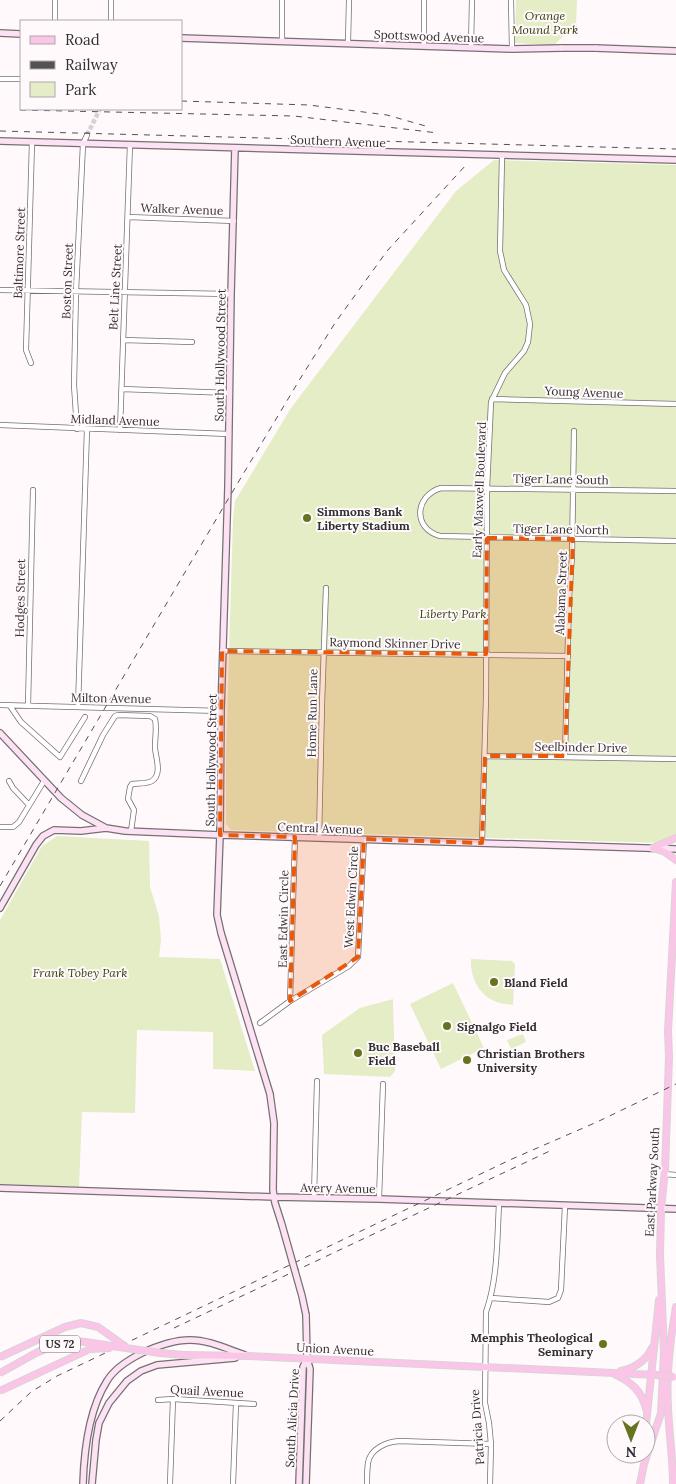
<svg xmlns="http://www.w3.org/2000/svg" width="676" height="1484" font-family="Lora,serif">
	<rect width="100%" height="100%" fill="#fff9fc"/>
	<path fill="#e4edc5" d="M516 0H577L576 24 554 45 515 43Z
		M494 160 676 165V836L662 843 231 830 226 824V755L233 519 235 501 291 408 456 191Z
		M57 836 149 841 150 887 159 916 161 940 159 957 220 959 255 1071 213 1069V1032L137 1030 135 1113 82 1112 79 1187 0 1184V920L42 846Z
		M471 959 512 961 515 964 513 1005C508 1004 502 1004 497 1002 479 996 470 977 471 959Z
		M453 983 484 1048 441 1069 410 1004Z
		M393 999 395 1071 390 1077 324 1074 322 1035 360 1008Z
		M523 1034 526 1042 511 1049 507 1040Z"/>
	<g fill="none" stroke-linecap="round" stroke-linejoin="round">
		<path stroke="#d6d1d4" stroke-width="4.5" stroke-dasharray="4.5 2" stroke-linecap="butt" d="M87 135 100 109"/>
		<g stroke="#757073" stroke-width="6">
			<path id="street" d="M511 0 512 49
				M55 21V0
				M111 21V0
				M282 41V0
				M348 43 349 0
				M424 46V0
				M471 47 472 0
				M0 79H21
				M128 217 234 221
				M0 290 231 294
				M123 340 192 342
				M31 363 26 350 32 142
				M122 389 230 393
				M492 399 676 404
				M0 425 229 434
				M77 429 74 385 76 291 83 144 87 135
				M120 430 130 144
				M676 491 441 488C414 496 413 529 440 536L676 541
				M222 651 568 656
				M0 705 221 711
				M10 706 21 722 60 757 85 717
				M28 706 33 490
				M78 707 87 429
				M485 756 676 759
				M565 756 569 598 572 556 574 431
				M9 781 13 788 29 805
				M81 781 103 735 115 716 118 715 150 716 155 719C157 728 155 737 155 747 155 756 163 774 152 781 147 784 138 783 132 784L130 787 128 799 134 810 131 831
				M0 827H13L19 822 44 781
				M319 838 322 704 326 588
				M482 843 486 697 487 488 491 402 505 373 524 351 528 342 530 324 526 305 504 270 500 251 502 156
				M290 1001 295 837
				M260 1023 290 1001 349 966 358 957 364 839
				M664 1174 676 1175
				M314 1197 317 1081
				M379 1199 383 1084
				M491 1298 549 1302 558 1298 561 1290 565 1206
				M158 1400 173 1399 254 1404
				M170 1484 173 1399
				M233 1484 236 1403
				M367 1484C367 1477 367 1470 368 1463 370 1449 386 1442 399 1441L491 1444
				M490 1484 491 1444 489 1423 485 1403 486 1312C498 1278 497 1240 499 1204"/>
		</g>
		<g stroke="#757073" stroke-width="8">
			<path id="secondary" d="M0 33 21 34
				M181 38 512 49 562 48
				M595 48 676 51
				M0 141 676 160
				M235 148 231 294 228 487 221 711 220 835 217 915 221 933 270 1094 274 1123 273 1190 275 1203 282 1225
				M0 733 61 798 82 815 106 828 125 831 220 835 676 849
				M0 908 36 845 43 836 54 830 81 831 106 828
				M0 1188 274 1197 379 1199 676 1209
				M83 1484C84 1452 89 1409 107 1381 114 1369 130 1359 142 1353 157 1346 174 1340 190 1340 209 1340 227 1349 245 1355
				M92 1484 96 1440 99 1423 109 1403 127 1381 141 1371 157 1365 235 1358
				M299 1484 303 1367 307 1359
				M306 1484 310 1369 307 1359 306 1315"/>
		</g>
		<g stroke="#d6d6d6" stroke-width="8">
			<path id="primary" d="M653 848 665 852 676 860
				M653 848 676 838
				M184 1355 249 1356 656 1375
				M621 1371C634 1368 646 1361 652 1348
				M616 1375C631 1382 642 1391 646 1409
				M646 1424 659 1300
				M640 1484 644 1464 661 1413 664 1352 660 1255 661 1209 665 1170 669 1057 668 1031 676 882
				M673 1484C673 1458 669 1433 668 1407 666 1374 670 1340 676 1307"/>
		</g>
		<use href="#street" stroke="#fff" stroke-width="4.5"/>
		<use href="#secondary" stroke="#fde2f3" stroke-width="5.5"/>
		<use href="#primary" stroke="#fbc5e7" stroke-width="6"/>
		<path stroke="#545153" stroke-width="1" stroke-dasharray="6 6" stroke-linecap="butt" d="M181 101 309 105 387 115 429 127
			M20 110 294 116 438 133
			M0 131 676 149
			M0 886 227 501 300 379 335 323 387 251 466 165
			M174 1328 554 1149
			M0 1421 31 1392 57 1376 512 1159 597 1122 676 1084"/>
		<g stroke="#757073" stroke-width="8" stroke-linecap="butt">
			<path id="secondary-bridge" d="M562 48H595
				M282 1225 302 1296 306 1315"/>
		</g>
		<g stroke="#d6d6d6" stroke-width="8" stroke-linecap="butt">
			<path id="primary-bridge" d="M0 1357 65 1327 81 1323 98 1327 126 1347
				M0 1373 36 1353 57 1344 78 1341 160 1353 184 1355
				M656 1375 674 1377
				M0 1391 90 1349 111 1348"/>
		</g>
		<use href="#secondary-bridge" stroke="#fde2f3" stroke-width="5.5"/>
		<use href="#primary-bridge" stroke="#fbc5e7" stroke-width="6"/>
	</g>
	<path fill="#e8590c" fill-opacity="0.2" stroke="#e8590c" stroke-width="4" stroke-dasharray="10 6" stroke-linejoin="round" d="M487 538 573 539 565 756H485L482 843 364 839 358 957 290 1001 295 837 220 835 222 651 486 654Z"/>
	<g fill="#667420" stroke="#fff9fc" stroke-width="2">
		<circle cx="307" cy="518" r="5"/>
		<circle cx="494" cy="982" r="5"/>
		<circle cx="447" cy="1026" r="5"/>
		<circle cx="358" cy="1053" r="5"/>
		<circle cx="467" cy="1060" r="5"/>
		<circle cx="603" cy="1344" r="5"/>
	</g>
	<g text-anchor="middle" dominant-baseline="central" stroke-width="4" stroke-linejoin="round" paint-order="stroke">
		<rect fill="#fff9fc" stroke="#706c6f" stroke-width="1" x="40" y="1335.5" width="40" height="17" rx="4"/>
		<g font-size="11" font-weight="bold" fill="#333032">
			<text x="60" y="1344">US 72</text>
		</g>
		<g font-size="12" font-style="italic" fill="#38410c" stroke="#fff9fc">
			<text x="545" y="15">Orange<tspan x="545" dy="14">Mound Park</tspan></text>
			<text x="453" y="613">Liberty Park</text>
			<text x="80" y="972">Frank Tobey Park</text>
		</g>
		<g font-size="12" fill="#333032" stroke="#fff9fc">
			<text transform="translate(429 36) rotate(2)">Spottswood Avenue</text>
			<text transform="translate(338 141) rotate(2)">Southern Avenue</text>
			<text transform="translate(182 209) rotate(2)">Walker Avenue</text>
			<text transform="translate(19 253) rotate(-88)">Baltimore Street</text>
			<text transform="translate(67 281) rotate(-88)">Boston Street</text>
			<text transform="translate(115 287) rotate(-87)">Belt Line Street</text>
			<text transform="translate(220 355) rotate(-89)">South Hollywood Street</text>
			<text transform="translate(584 392) rotate(2)">Young Avenue</text>
			<text transform="translate(115 420) rotate(2)">Midland Avenue</text>
			<text transform="translate(561 479) rotate(1)">Tiger Lane South</text>
			<text transform="translate(479 490) rotate(-88)">Early Maxwell Boulevard</text>
			<text transform="translate(561 529) rotate(1)">Tiger Lane North</text>
			<text transform="translate(561 593) rotate(-88)">Alabama Street</text>
			<text transform="translate(20 598) rotate(-89)">Hodges Street</text>
			<text transform="translate(395 643) rotate(1)">Raymond Skinner Drive</text>
			<text transform="translate(111 698) rotate(1)">Milton Avenue</text>
			<text transform="translate(312 713) rotate(-89)">Home Run Lane</text>
			<text transform="translate(581 747) rotate(1)">Seelbinder Drive</text>
			<text transform="translate(211 760) rotate(-89)">South Hollywood Street</text>
			<text transform="translate(320 828) rotate(2)">Central Avenue</text>
			<text transform="translate(351 897) rotate(-87)">West Edwin Circle</text>
			<text transform="translate(283 919) rotate(-89)">East Edwin Circle</text>
			<text transform="translate(652 1182) rotate(-87)">East Parkway South</text>
			<text transform="translate(338 1188) rotate(1)">Avery Avenue</text>
			<text transform="translate(335 1349) rotate(3)">Union Avenue</text>
			<text transform="translate(207 1391) rotate(3)">Quail Avenue</text>
			<text transform="translate(292 1418) rotate(-87)">South Alicia Drive</text>
			<text transform="translate(477 1427) rotate(-94)">Patricia Drive</text>
		</g>
		<g font-size="12" font-weight="bold" fill="#333032" stroke="#fff9fc" text-anchor="start">
			<text x="317" y="511">Simmons Bank<tspan x="317" dy="14">Liberty Stadium</tspan></text>
			<text x="504" y="982">Bland Field</text>
			<text x="457" y="1026">Signalgo Field</text>
			<text x="368" y="1046">Buc Baseball<tspan x="368" dy="14">Field</tspan></text>
			<text x="477" y="1053">Christian Brothers<tspan x="477" dy="14">University</tspan></text>
			<text x="593" y="1337" text-anchor="end">Memphis Theological<tspan x="593" dy="14">Seminary</tspan></text>
		</g>
	</g>
	<rect x="20" y="20" width="162" height="90" fill="#fff9fc" stroke="#ada9ab"/>
	<rect x="30" y="36" width="25" height="8" fill="#fbc5e7" stroke="#ada9ab"/>
	<text x="65" y="45" font-size="15" fill="#333032">Road</text>
	<rect x="30" y="61" width="25" height="8" fill="#545153" stroke="#ada9ab"/>
	<text x="65" y="70" font-size="15" fill="#333032">Railway</text>
	<rect x="30" y="82" width="25" height="15" fill="#e4edc5" stroke="#ada9ab"/>
	<text x="65" y="95" font-size="15" fill="#333032">Park</text>
	<g transform="translate(631 1439) rotate(180)"><circle r="24" fill="#fff9fc" stroke="#ada9ab"/>
	<path d="M0-4L9 19L0 12L-9 19Z" fill="#667420"/>
	<text y="-8" font-size="14" font-weight="bold" text-anchor="middle" fill="#333032">N</text>
	</g>
</svg>
